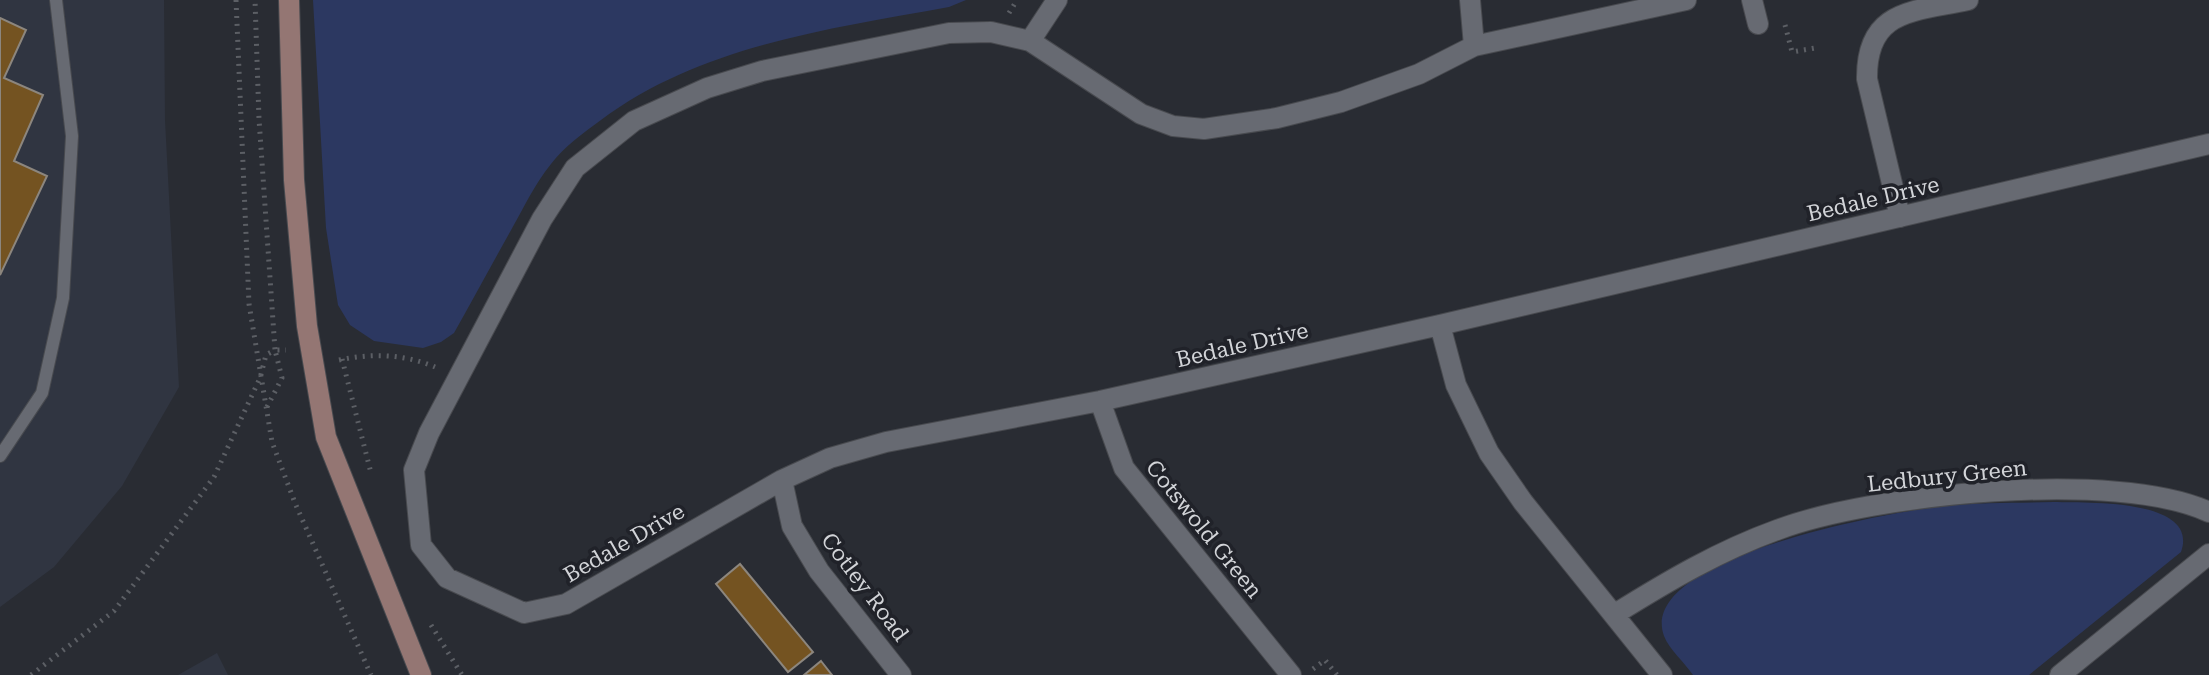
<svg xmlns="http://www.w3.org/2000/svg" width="2209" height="675" font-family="'Roboto Serif',serif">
	<rect width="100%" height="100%" fill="#292c33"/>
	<path fill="#303541" d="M0 0H164L165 120 179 387 122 486 54 567 0 607Z
		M217 653 228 675H178Z"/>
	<path fill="#2c3861" d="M313 0H966L949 7C830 29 701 45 601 120 583 133 564 147 551 164 534 185 523 209 510 232 491 266 473 299 454 333L441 342 423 348 374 341 350 325 338 305 326 228Z
		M2054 502C2086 503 2200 498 2181 552L2029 675H1693C1685 663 1669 649 1664 636 1635 557 1895 511 1944 506 1981 502 2018 503 2054 502Z"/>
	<path fill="#745321" stroke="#8c867e" stroke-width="2" d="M0 18 26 30 4 78 43 95 14 161 47 176 0 275Z
		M740 564 813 652 788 672 716 584Z
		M821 661 832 675H804Z"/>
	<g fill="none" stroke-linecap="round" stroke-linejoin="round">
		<g stroke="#484a4f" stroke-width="14">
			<path id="lane" d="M0 456 42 393 63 298 72 136 56 0"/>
		</g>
		<g stroke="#484a4f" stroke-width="22">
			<path id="street" d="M1470 0 1474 46
				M1686 0 1474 46 1419 74 1341 102 1277 118 1204 129 1173 126 1141 114 1030 41 991 32 949 33 762 71 707 88 634 121 575 168 542 219 429 433 414 470 421 545 447 578 524 613 566 604 782 480 830 458 886 442 1100 401 1440 325 2209 144
				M1752 0 1758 24
				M1030 41 1057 0
				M1900 217 1867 79C1866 9 1913 12 1968 0
				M1440 325 1456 385 1489 453 1523 502 1662 675
				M1100 401 1124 468 1291 675
				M782 480 792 526 819 571 901 675
				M1615 614C1668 581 1719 551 1777 530 1872 494 2117 469 2209 512
				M2060 675 2209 554"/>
		</g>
		<g stroke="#484a4f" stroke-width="22">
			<path id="secondary" d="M289 0 294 180 307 326 326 437 421 675"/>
		</g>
		<path stroke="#5c5f65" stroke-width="5" stroke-dasharray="2 6" stroke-linecap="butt" d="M236 0 249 304 272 442 295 503 371 675
			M1009 13 1017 0
			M1785 25 1792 52 1815 48
			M342 359 371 473
			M339 360C372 353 404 354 435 367
			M267 407 282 378 275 350H286
			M431 625 462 675
			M1313 669 1325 660 1337 675
			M31 675 114 611 214 477 260 378 266 355 275 350 259 119 255 0"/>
		<use href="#lane" stroke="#676a72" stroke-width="12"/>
		<use href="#street" stroke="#676a72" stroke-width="20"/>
		<use href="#secondary" stroke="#947673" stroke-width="20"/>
	</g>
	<g text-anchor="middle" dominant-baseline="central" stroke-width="7" stroke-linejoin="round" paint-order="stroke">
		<g font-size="22" fill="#d2d4d8" stroke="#202229">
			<text transform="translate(1873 199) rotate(-13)">Bedale Drive</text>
			<text transform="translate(1242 345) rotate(-13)">Bedale Drive</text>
			<text transform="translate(1947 476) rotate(-6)">Ledbury Green</text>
			<text transform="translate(1204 529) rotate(51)">Cotswold Green</text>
			<text transform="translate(624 543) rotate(-30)">Bedale Drive</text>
			<text transform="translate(865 587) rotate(53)">Cotley Road</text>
		</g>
	</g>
</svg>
